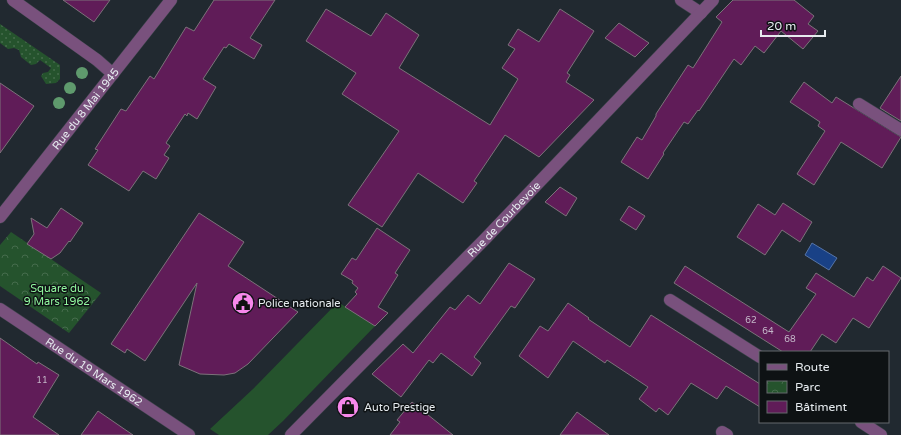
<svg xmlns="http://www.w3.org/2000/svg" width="901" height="435" font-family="'Varela Round',sans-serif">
	<defs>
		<pattern id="park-crowns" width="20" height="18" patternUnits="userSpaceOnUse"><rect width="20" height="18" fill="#25532d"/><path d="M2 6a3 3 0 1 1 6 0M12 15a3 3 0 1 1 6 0" fill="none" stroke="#456c4c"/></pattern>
		<pattern id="garden-dots" width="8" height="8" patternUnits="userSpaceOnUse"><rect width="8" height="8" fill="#25532d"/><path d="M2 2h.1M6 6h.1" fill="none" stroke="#456c4c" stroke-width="1.8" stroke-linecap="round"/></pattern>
	</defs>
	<rect width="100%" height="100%" fill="#212930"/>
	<path fill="url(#park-crowns)" d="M11 232 101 293 69 333 0 286V245Z"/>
	<path fill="url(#garden-dots)" d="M0 24 60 65V79L56 83 46 84 41 76 43 73 48 72 51 68 40 60 36 64 31 65 21 57 19 50 14 48 8 49 0 43Z"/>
	<path fill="#25532d" d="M338 302 375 326 283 421 268 435H219L210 429 253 389Z"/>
	<path fill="#194186" stroke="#5674a6" d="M812 243 837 258 829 270 805 255Z"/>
	<path fill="#601c58" stroke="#7c727a" d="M63 0H110L94 22Z
		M214 0H275L250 38 262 45 254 59 229 44 226 48 224 47 203 79 216 87 197 119 188 113 187 116 185 114 166 143 170 146 164 155 169 158 156 179 143 171 129 191 88 165 98 150 95 149 121 109 126 111 150 76 154 79 186 27 194 31Z
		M733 0H794L814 16 808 24 818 31 803 49 781 31 764 53 755 46 741 65 734 59 699 111 698 110 688 124 684 122 663 153 664 154 648 179 621 162 637 137 642 140 656 116V114L688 65 693 68 722 22 716 17Z
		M326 9 371 36 386 13 419 35 399 68 490 125 518 79 502 68 515 49 508 45 518 29 539 42 560 9 594 31 567 73 570 75 566 82 594 100 539 157 505 135 474 181 477 183 463 203 418 173 382 227 348 205 399 131 342 94 356 73 306 41Z
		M619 23 649 43 635 57 605 38Z
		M901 76V121L880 108Z
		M804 82 832 103 836 97 901 137 882 168 841 142 814 185 797 174 825 131 818 126 820 122 790 102Z
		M0 83 34 106 0 153Z
		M560 187 577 198 566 216 545 202Z
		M783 203 812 222 800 242 782 230 765 255 737 237 758 204 775 215Z
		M629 206 645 216 636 230 620 220Z
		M61 208 83 223 70 242 69 241 60 253 51 259 27 244 34 234 31 218 47 228Z
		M199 213 244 242 228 266 298 312 248 364 235 373 224 375 200 374 179 365 197 283 145 361 127 349 125 353 111 344Z
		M377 228 410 250 395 273 398 275 378 307 388 313 375 326 345 307 357 294 355 292 358 288 352 283 353 281 341 274 352 258 356 260Z
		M509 263 535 279 515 308 511 306 474 357 481 363 472 376 441 353 433 363 429 360 401 397 372 374 403 344 413 353 450 307 455 310 468 295 480 304Z
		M685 266 789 332 816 294 806 288 816 273 854 297 867 277 873 281 883 266 901 278 869 328 853 318 836 343 822 334 810 352H783L674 283Z
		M568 303 589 318 588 319 630 347 651 315 760 384V407L726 386 717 399 691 383 668 415 659 408 656 412 639 399 648 387 607 360 605 363 573 341 548 378 519 356 540 326 548 331Z
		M0 338 37 364 38 362 59 375 33 417 59 435H0Z
		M412 402 453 435H390L400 422 397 420Z
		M98 411 133 435H81Z
		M577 412 609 435H560Z"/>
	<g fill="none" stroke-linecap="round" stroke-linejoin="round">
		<g stroke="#3d444b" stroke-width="13">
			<g id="minor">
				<path d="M13 0 97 60 113 74"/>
				<path d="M681 0 701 13"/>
				<path d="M859 104 901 130"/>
				<path id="s1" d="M0 217 171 0"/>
				<path d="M670 300 760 357"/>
				<path id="s2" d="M0 309 189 435"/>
				<path d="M861 422 881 435"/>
				<path d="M722 432 727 435"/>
				<path id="s3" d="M291 435 485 239 713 0"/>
			</g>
		</g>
		<use href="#minor" stroke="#79517d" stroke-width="12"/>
	</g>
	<g fill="#5f9a6d">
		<circle cx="82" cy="73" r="6"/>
		<circle cx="70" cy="88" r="6"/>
		<circle cx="59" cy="103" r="6"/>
	</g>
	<defs>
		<g id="civic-disc" transform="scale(1.15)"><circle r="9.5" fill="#f788eb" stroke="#0e1214"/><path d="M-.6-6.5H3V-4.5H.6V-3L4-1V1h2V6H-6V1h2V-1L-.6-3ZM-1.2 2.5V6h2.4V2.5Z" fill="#111"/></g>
		<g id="shop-disc" transform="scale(1.15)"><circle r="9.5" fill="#f788eb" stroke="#0e1214"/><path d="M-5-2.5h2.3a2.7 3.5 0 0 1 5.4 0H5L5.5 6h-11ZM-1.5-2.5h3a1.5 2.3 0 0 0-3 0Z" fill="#111"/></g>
	</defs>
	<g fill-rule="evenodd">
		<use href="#civic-disc" x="243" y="303"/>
		<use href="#shop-disc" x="348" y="407"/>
	</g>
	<g text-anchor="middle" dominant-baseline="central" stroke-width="3" stroke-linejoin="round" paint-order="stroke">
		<g font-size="9" fill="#c4b7c9">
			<text x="751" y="320">62</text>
			<text x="768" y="331">64</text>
			<text x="790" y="339">68</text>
			<text x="42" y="380">11</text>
		</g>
		<g font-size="11" fill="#e6ebef" stroke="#0e1214">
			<text stroke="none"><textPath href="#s1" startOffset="138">Rue du 8 Mai 1945</textPath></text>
			<text stroke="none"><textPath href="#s3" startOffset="303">Rue de Courbevoie</textPath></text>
			<text stroke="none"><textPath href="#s2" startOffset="113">Rue du 19 Mars 1962</textPath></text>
		</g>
		<g font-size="11" fill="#91f79f" stroke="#0e1214">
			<text x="57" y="288">Square du<tspan x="57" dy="13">9 Mars 1962</tspan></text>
		</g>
		<g font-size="11" fill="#e6ebef" stroke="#0e1214" text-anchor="start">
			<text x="258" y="303">Police nationale</text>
			<text x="364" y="407">Auto Prestige</text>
		</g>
	</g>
	<rect x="759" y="351" width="130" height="72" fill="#0e1214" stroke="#64696c"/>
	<rect x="767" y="364" width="20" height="6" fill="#79517d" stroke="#64696c"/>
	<text x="795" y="371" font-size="12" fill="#e6ebef">Route</text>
	<rect x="767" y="381" width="20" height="12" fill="url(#park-crowns)" stroke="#64696c"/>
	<text x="795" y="391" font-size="12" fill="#e6ebef">Parc</text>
	<rect x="767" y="401" width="20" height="12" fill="#601c58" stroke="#64696c"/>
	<text x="795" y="411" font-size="12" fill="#e6ebef">Bâtiment</text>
	<path d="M761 30v6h64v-6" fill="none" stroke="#e6ebef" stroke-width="2"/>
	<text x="767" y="30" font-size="12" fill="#e6ebef" stroke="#0e1214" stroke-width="3" paint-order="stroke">20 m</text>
</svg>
